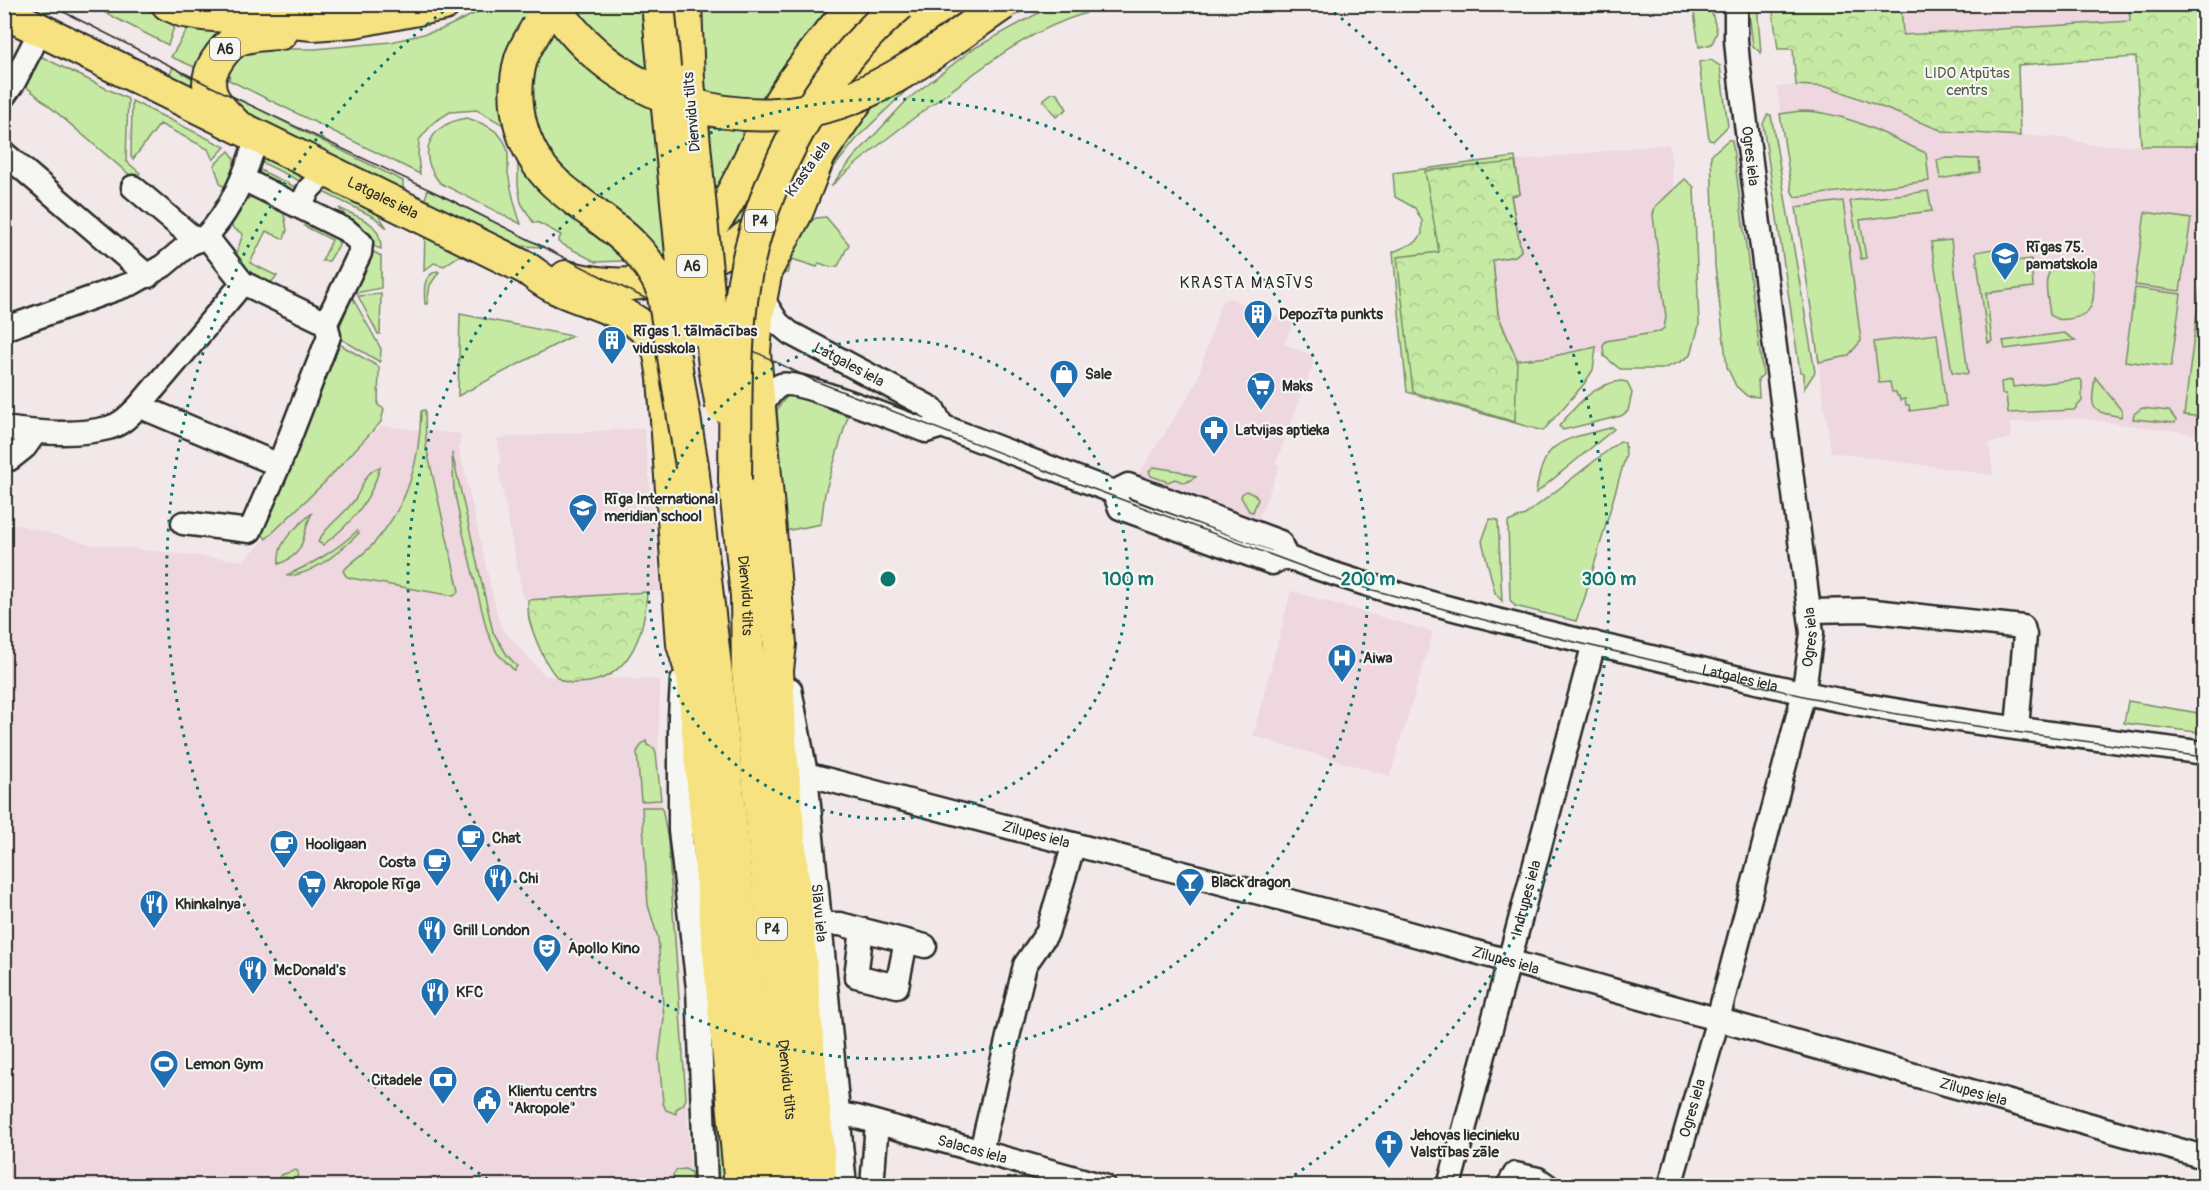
<svg xmlns="http://www.w3.org/2000/svg" width="2209" height="1190" font-family="Pangolin,sans-serif">
	<defs>
		<pattern id="park-crowns" width="20" height="18" patternUnits="userSpaceOnUse" patternTransform="scale(1.5)"><rect width="20" height="18" fill="#c6eaa4"/><path d="M2 6a3 3 0 1 1 6 0M12 15a3 3 0 1 1 6 0" fill="none" stroke="#aac98d"/></pattern>
	</defs>
	<rect width="100%" height="100%" fill="#f2e8e9"/>
	<filter id="ink" filterUnits="userSpaceOnUse"><feTurbulence type="fractalNoise" baseFrequency=".0167" numOctaves="2"/><feDisplacementMap in="SourceGraphic" scale="12" xChannelSelector="R" yChannelSelector="G"/><feConvolveMatrix kernelMatrix="1 2 1 2 8 2 1 2 1" color-interpolation-filters="sRGB"/></filter>
	<g filter="url(#ink)">
		<path fill="#eed7de" d="M1901 5H2129L2130 21 1903 35Z
			M1796 85 1830 87 1943 131 2065 138 2090 145 2204 146V435L2076 418 2009 423 2011 438 1989 443 1993 475 1831 452 1777 87Z
			M1669 144 1686 299 1662 346 1567 357 1538 428 1425 171Z
			M1229 298 1293 323 1284 344 1312 355 1313 364 1276 463 1280 465 1255 527 1133 483 1196 384 1221 302Z
			M381 426 461 434 459 448 500 626 545 676 660 680 658 774 670 859 679 964 691 1185H5L4 521 90 544 243 561Z
			M644 428 660 591 528 600 523 598 498 467 501 462 497 438Z
			M1291 591 1433 632 1390 776 1253 736Z"/>
		<path fill="#c6eaa4" stroke="#788a68" stroke-width="1.5" d="M578 4 930 5 771 203 691 256 718 200 675 247 664 255 647 260 596 262 558 242 561 235 539 223 533 222 521 203 518 185V166L515 144 502 124 477 110 450 112 434 122 419 140 418 157 420 174 229 80 230 70 237 60 247 52 263 49H315L391 42 440 30 493 5H547L568 12Z
			M16 5H36L48 10 47 14 155 67 153 71Z
			M90 5H132L176 21 168 45Z
			M963 5H1034L989 29 915 82 859 136 831 171 870 106 938 24Z
			M1053 5H1083L1086 13C1030 30 991 61 945 95 905 124 867 153 831 186L853 158 908 99 973 49Z
			M1693 5H1710L1717 32 1712 44 1699 47Z
			M1748 5H1757L1761 53 1753 46Z
			M189 26 222 32 199 69 171 57Z
			M38 55 128 99 126 161 140 173 136 177 131 176 21 82Z
			M1711 60 1720 66 1728 126 1713 141 1709 140 1699 62Z
			M173 67 197 81V90L169 77Z
			M234 97 403 181V189L240 111 233 103Z
			M132 101 225 147 213 160 208 149 160 124 133 159 131 157Z
			M1801 111C1845 111 1887 136 1926 153L1929 181 1795 197 1792 192 1780 114Z
			M1767 115H1771L1815 372 1804 389V373L1800 372 1763 124Z
			M467 118C486 124 505 132 508 153 508 160 508 166 508 173 511 191 515 207 521 224L440 183C415 152 430 124 467 118Z
			M1728 140H1732L1763 375 1758 379 1759 397 1747 396 1736 386 1727 367 1715 266 1711 155Z
			M229 151C240 162 231 176 225 187L221 185 214 165Z
			M258 153 311 176 304 183 259 161Z
			M1515 157 1520 194 1511 196 1521 251 1515 256 1493 260 1498 315 1517 360 1549 357 1596 347 1593 370 1584 384 1543 431 1407 392 1393 252 1416 242 1422 234V221L1415 208 1395 197 1393 173Z
			M1947 158 1979 159 1980 172 1940 179 1937 160Z
			M258 169 301 190 295 195 264 181Z
			M1685 179 1694 187 1699 325 1691 355 1680 362 1662 369H1620L1604 356 1603 345 1606 341 1659 332 1664 328 1666 317 1653 215 1655 207Z
			M323 183 375 210 387 228 374 217 317 189Z
			M428 189 544 247 521 246 424 202Z
			M1928 191 1932 211 1860 220 1866 258 1861 259 1850 201Z
			M263 196 283 209 287 230 284 239 266 231 250 263 277 276C275 278 272 282 269 283 259 287 241 273 238 263 235 254 240 243 243 234L233 228 230 220C240 202 242 197 263 196Z
			M1843 201 1861 341 1848 356 1819 362 1796 207Z
			M339 208C361 219 381 221 381 249L373 246 367 232 351 223Z
			M2145 212 2191 219 2180 291 2135 285Z
			M826 217 849 244 838 266 831 267 819 263 817 267 792 259 787 273 782 274 778 284 780 272 801 240 807 224 816 218Z
			M306 223 336 234 339 245 329 261H322L332 240 304 226Z
			M425 230 463 253 444 266 434 263 424 271Z
			M1951 240 1968 374 1952 372 1931 242Z
			M1998 248 2001 263 2031 259 2033 287 1986 293 1992 341 1988 343 1976 252Z
			M372 251 381 256V288L356 293 355 292Z
			M2204 257V417L2184 415Z
			M2089 265 2094 272C2093 296 2099 315 2068 319 2061 320 2057 320 2050 315 2049 302 2042 281 2051 270Z
			M437 271 439 272 430 285 427 304H425C424 290 422 277 437 271Z
			M2135 288 2181 294 2171 367 2125 361Z
			M381 294 380 334H378L358 296Z
			M352 297 381 349 380 362 336 336Z
			M460 314 572 336 458 396Z
			M2064 333 2075 340 2005 349 2003 341Z
			M1937 334 1946 406 1910 411 1909 405H1906L1905 399 1900 400 1899 396H1897L1896 392H1892L1890 382 1879 383 1874 342Z
			M334 341 379 367 378 405 384 409 381 422 325 482 266 539 258 529Z
			M2095 377 2122 411 2121 417C2088 411 2091 409 2095 377Z
			M2080 379 2082 381V401L2074 410 2008 413 2006 394H2002L2001 382 2012 380 2013 387Z
			M1621 381 1627 382 1632 393 1628 411 1621 416 1563 430 1559 426C1576 406 1593 384 1621 381Z
			M788 396H796L848 416 825 493 821 524 785 531 777 410 782 402Z
			M2142 408 2169 411 2176 420 2175 423 2133 419 2134 414Z
			M425 410 426 446 459 591 454 596 350 578 346 576 343 571C352 561 365 554 374 543 408 505 420 461 421 411Z
			M1613 427 1614 429 1536 493C1543 436 1565 441 1613 427Z
			M1620 441 1625 443 1626 455 1585 597 1576 621 1515 606 1510 600 1508 522 1525 515Z
			M452 453 493 632 507 655 517 666 514 670 497 653 487 631 461 525 454 489Z
			M380 467C371 501 351 524 323 545L318 542C326 525 345 515 355 499 363 487 364 472 380 467Z
			M1154 467 1179 471 1196 477 1185 483 1175 479 1168 482 1151 476 1149 471Z
			M1246 491 1255 495 1258 499 1253 512 1249 511 1241 497 1242 494Z
			M312 513C300 536 309 552 279 564 276 541 297 527 312 513Z
			M1490 519 1498 520 1502 601 1495 593 1482 541Z
			M357 531 359 533C341 551 313 575 287 576V575C314 563 335 551 357 531Z
			M2128 701 2204 714V733L2124 723Z
			M646 741 647 745 654 748 656 753 661 800 641 801 637 752 642 744Z
			M642 807H662L668 841 686 1099 683 1105 676 1109V1114L666 1110 663 1103 659 1057 664 1018 658 938 648 905Z
			M698 899 724 1185H713Z
			M685 1169 691 1172 692 1185H674L673 1175 677 1170Z
			M296 1170 298 1172 297 1179 284 1177 283 1185H272L281 1175Z"/>
		<path fill="url(#park-crowns)" stroke="#788a68" stroke-width="1.5" d="M1772 5H1901L1903 35 2130 21 2129 5H2204V146H2141L2136 57 2018 65 2020 136 1943 131 1830 87 1796 85 1793 49H1778Z
			M1052 93H1057L1067 109 1056 117 1043 100Z
			M1515 162 1520 194 1511 196 1521 251 1515 256 1493 260 1498 315 1517 360 1515 422 1413 392 1397 257 1439 252 1425 171Z
			M647 592C645 630 632 675 589 682 582 683 568 684 561 680 548 673 533 634 529 619 528 613 528 606 528 600Z"/>
		<g fill="none" stroke-linecap="round" stroke-linejoin="round">
			<g stroke="#2b2b2b" stroke-width="27">
				<g id="minor">
					<path d="M4 96 14 82 33 45"/>
					<path d="M4 153 148 276"/>
					<path d="M133 187 197 241"/>
					<path d="M300 207 309 189 327 171"/>
					<path d="M243 283 326 323"/>
					<path id="s1" d="M760 295 778 323 790 333 933 409 942 426"/>
					<path d="M4 329 133 283 163 266 188 245 206 236"/>
					<path d="M139 406 279 465"/>
					<path d="M760 410C765 401 771 389 781 385 797 379 904 423 926 431L942 426 1114 492 1128 485 1280 542 1286 557"/>
					<path d="M4 428C37 433 76 436 108 428 121 425 130 415 139 406L243 283 206 236C232 210 247 171 257 136"/>
					<path d="M4 458 10 459 25 447 35 433"/>
					<path id="s2" d="M1114 492 1120 508 1267 561 1272 563 1286 557C1388 595 1495 620 1600 645 1683 664 1766 686 1849 702 1967 724 2086 737 2204 753"/>
					<path d="M183 523 250 531 279 465 329 336 326 323 360 253 361 243 346 230 243 179"/>
					<path d="M1809 611 1865 610 2023 627 2025 635 2017 728"/>
					<path d="M682 681 680 716V830L698 988 706 1186"/>
					<path id="s3" d="M790 689 806 774 845 1186"/>
					<path id="s4" d="M806 774 1347 916 1702 1015 2204 1157"/>
					<path d="M822 924H840L925 946"/>
					<path d="M862 930 856 976 897 986 906 941"/>
					<path id="s5" d="M839 1114 857 1117 1104 1186"/>
					<path d="M981 1151 1025 965 1047 933 1074 844"/>
					<path d="M872 1186 877 1123"/>
					<path id="s6" d="M1449 1186 1594 643"/>
					<path d="M1508 1186 1515 1174 1538 1179 1548 1186"/>
					<path id="s7" d="M1670 1186 1718 1019 1803 696 1812 633 1738 62 1736 40V4"/>
				</g>
			</g>
			<g stroke="#2b2b2b" stroke-width="36">
				<g id="highway">
					<path d="M168 4 184 11 203 14 313 24 354 21 444 4"/>
					<path d="M685 4 688 81"/>
					<path id="s8" d="M4 12 526 268C535 274 543 281 553 286 582 302 636 310 655 341 661 352 662 366 664 378L683 644 693 677 741 1186"/>
					<path d="M233 122C214 104 200 88 216 62 221 54 227 46 235 41 248 34 266 34 281 33"/>
					<path d="M819 155 796 213 766 270 757 317 754 352 780 644 777 670 780 740 821 1186"/>
					<path d="M808 171 874 75 920 27 947 4"/>
					<path d="M686 247C733 217 747 155 775 110 798 71 825 38 855 4"/>
					<path d="M566 277C587 282 609 286 631 284 674 281 741 248 771 217"/>
					<path d="M692 466 716 675 766 1186"/>
					<path id="s9" d="M735 480 747 596 748 672 797 1186"/>
				</g>
			</g>
			<use href="#minor" stroke="#f6f6f2" stroke-width="22"/>
			<use href="#highway" stroke="#f6e281" stroke-width="32"/>
			<path stroke="#2b2b2b" stroke-width="1.5" d="M48 4 208 85 451 200 616 284 813 380 1077 483 1347 583 1507 626 1808 697 1891 713 2015 732 2204 757"/>
			<g stroke="#2b2b2b" stroke-width="36" stroke-linecap="butt">
				<path id="highway-bridge" d="M553 4C615 102 745 139 851 98 906 77 954 37 1003 4
					M658 4 685 285 687 332
					M538 26C532 37 525 47 521 59 509 102 521 151 554 182 595 220 638 234 663 290L692 466
					M688 81 715 367 722 406
					M735 480C736 414 733 346 744 281 763 177 819 73 900 4"/>
			</g>
			<use href="#highway-bridge" stroke="#f6e281" stroke-width="32"/>
		</g>
	</g>
	<g fill="none" stroke="#0f766e" stroke-width="3" stroke-dasharray="3 6">
		<circle cx="888" cy="579" r="240"/>
		<circle cx="888" cy="579" r="480"/>
		<path d="M495 1184A721 721 0 0 1 449 7M1327 7A721 721 0 0 1 1281 1184"/>
	</g>
	<defs>
		<g id="school-pin" transform="scale(1.5)"><path d="M0 17L-7.5 6A9.5 9.5 0 1 1 7.5 6Z" fill="#1f6fb2" stroke="#f6f6f2"/><path d="M0-5L7-2L0 1L-7-2ZM-4 1L0 2.5L4 1V4Q0 6-4 4Z" fill="#fff"/></g>
		<g id="building-pin" transform="scale(1.5)"><path d="M0 17L-7.5 6A9.5 9.5 0 1 1 7.5 6Z" fill="#1f6fb2" stroke="#f6f6f2"/><path d="M-4-6H4V6H1V3H-1V6H-4ZM-2.5-4.3h1.7v1.8h-1.7ZM.8-4.3h1.7v1.8H.8ZM-2.5-1h1.7V.8h-1.7ZM.8-1h1.7V.8H.8Z" fill="#fff"/></g>
		<g id="shop-pin" transform="scale(1.5)"><path d="M0 17L-7.5 6A9.5 9.5 0 1 1 7.5 6Z" fill="#1f6fb2" stroke="#f6f6f2"/><path d="M-5-2.5h2.3a2.7 3.5 0 0 1 5.4 0H5L5.5 6h-11ZM-1.5-2.5h3a1.5 2.3 0 0 0-3 0Z" fill="#fff"/></g>
		<g id="supermarket-pin" transform="scale(1.5)"><path d="M0 17L-7.5 6A9.5 9.5 0 1 1 7.5 6Z" fill="#1f6fb2" stroke="#f6f6f2"/><path d="M-6-5.5h2.5l.6 2H6L4.5 2H-2.5L-4.4-4H-6ZM-1.5 3.2a1.3 1.3 0 1 0 .1 0ZM3 3.2a1.3 1.3 0 1 0 .1 0Z" fill="#fff"/></g>
		<g id="pharmacy-pin" transform="scale(1.5)"><path d="M0 17L-7.5 6A9.5 9.5 0 1 1 7.5 6Z" fill="#1f6fb2" stroke="#f6f6f2"/><path d="M-2-6h4v4h4v4h-4v4h-4v-4h-4v-4h4Z" fill="#fff"/></g>
		<g id="hospital-pin" transform="scale(1.5)"><path d="M0 17L-7.5 6A9.5 9.5 0 1 1 7.5 6Z" fill="#1f6fb2" stroke="#f6f6f2"/><path d="M-5-5h3v3.5h4V-5h3V5h-3V1.5h-4V5h-3Z" fill="#fff"/></g>
		<g id="cafe-pin" transform="scale(1.5)"><path d="M0 17L-7.5 6A9.5 9.5 0 1 1 7.5 6Z" fill="#1f6fb2" stroke="#f6f6f2"/><path d="M-5.5-4.5H6V0H3Q3 3.5 0 3.5H-2.5Q-5.5 3.5-5.5 0ZM3-3.2v2h1.7v-2ZM-6 4.5H4V6H-6Z" fill="#fff"/></g>
		<g id="restaurant-pin" transform="scale(1.5)"><path d="M0 17L-7.5 6A9.5 9.5 0 1 1 7.5 6Z" fill="#1f6fb2" stroke="#f6f6f2"/><path d="M-5-6h1v4h1v-4h1v4h1v-4h1v5L-1.5 .5V6h-2V.5L-5-1ZM5-6V6H3V1.5H1.5Q1.5-4 5-6Z" fill="#fff"/></g>
		<g id="bar-pin" transform="scale(1.5)"><path d="M0 17L-7.5 6A9.5 9.5 0 1 1 7.5 6Z" fill="#1f6fb2" stroke="#f6f6f2"/><path d="M-6-5H6L.8 .8V4.5H3.5V6h-7V4.5H-.8V.8Z" fill="#fff"/></g>
		<g id="theatre-pin" transform="scale(1.5)"><path d="M0 17L-7.5 6A9.5 9.5 0 1 1 7.5 6Z" fill="#1f6fb2" stroke="#f6f6f2"/><path d="M-5-5.5Q0-4 5-5.5V0Q5 5 0 6Q-5 5-5 0ZM-3.3-2.5H-1v1.5H-3.3ZM1-2.5H3.3v1.5H1ZM-2.8 1Q0 5.5 2.8 1Z" fill="#fff"/></g>
		<g id="stadium-pin" transform="scale(1.5)"><path d="M0 17L-7.5 6A9.5 9.5 0 1 1 7.5 6Z" fill="#1f6fb2" stroke="#f6f6f2"/><path d="M0-5a6.5 5 0 1 0 0 10a6.5 5 0 1 0 0-10ZM-3.5-1.8h7v3.6h-7Z" fill="#fff"/></g>
		<g id="bank-pin" transform="scale(1.5)"><path d="M0 17L-7.5 6A9.5 9.5 0 1 1 7.5 6Z" fill="#1f6fb2" stroke="#f6f6f2"/><path d="M-6-4H6V4H-6ZM0-2.3a2.3 2.3 0 1 0 0 4.6a2.3 2.3 0 1 0 0-4.6Z" fill="#fff"/></g>
		<g id="civic-pin" transform="scale(1.5)"><path d="M0 17L-7.5 6A9.5 9.5 0 1 1 7.5 6Z" fill="#1f6fb2" stroke="#f6f6f2"/><path d="M-.6-6.5H3V-4.5H.6V-3L4-1V1h2V6H-6V1h2V-1L-.6-3ZM-1.2 2.5V6h2.4V2.5Z" fill="#fff"/></g>
		<g id="church-pin" transform="scale(1.5)"><path d="M0 17L-7.5 6A9.5 9.5 0 1 1 7.5 6Z" fill="#1f6fb2" stroke="#f6f6f2"/><path d="M-1.2-6h2.4v3.5h3.3v2.4h-3.3V6h-2.4V-.1h-3.3v-2.4h3.3Z" fill="#fff"/></g>
	</defs>
	<g fill-rule="evenodd">
		<use href="#school-pin" x="2005" y="256"/>
		<use href="#building-pin" x="1258" y="314"/>
		<use href="#building-pin" x="612" y="340"/>
		<use href="#shop-pin" x="1064" y="374"/>
		<use href="#supermarket-pin" x="1261" y="386"/>
		<use href="#pharmacy-pin" x="1214" y="430"/>
		<use href="#school-pin" x="583" y="508"/>
		<use href="#hospital-pin" x="1342" y="658"/>
		<use href="#cafe-pin" x="471" y="838"/>
		<use href="#cafe-pin" x="284" y="844"/>
		<use href="#cafe-pin" x="437" y="862"/>
		<use href="#restaurant-pin" x="498" y="878"/>
		<use href="#bar-pin" x="1190" y="882"/>
		<use href="#supermarket-pin" x="312" y="884"/>
		<use href="#restaurant-pin" x="154" y="904"/>
		<use href="#restaurant-pin" x="432" y="930"/>
		<use href="#theatre-pin" x="547" y="948"/>
		<use href="#restaurant-pin" x="253" y="970"/>
		<use href="#restaurant-pin" x="435" y="992"/>
		<use href="#stadium-pin" x="164" y="1064"/>
		<use href="#bank-pin" x="443" y="1080"/>
		<use href="#civic-pin" x="487" y="1100"/>
		<use href="#church-pin" x="1389" y="1144"/>
	</g>
	<g text-anchor="middle" dominant-baseline="central" stroke-width="4.5" stroke-linejoin="round" paint-order="stroke">
		<g fill="#f6f6f2" stroke="#686867" stroke-width="1.5">
			<rect x="210" y="38" width="30" height="22" rx="4.5"/>
			<rect x="745" y="210" width="30" height="22" rx="4.5"/>
			<rect x="677" y="255" width="30" height="22" rx="4.5"/>
			<rect x="757" y="918" width="30" height="22" rx="4.5"/>
		</g>
		<g font-size="14" font-weight="bold" fill="#2b2b2b">
			<text x="225" y="49">A6</text>
			<text x="760" y="221">P4</text>
			<text x="692" y="266">A6</text>
			<text x="772" y="929">P4</text>
		</g>
		<g font-size="15" fill="#525b49" stroke="#f6f6f2">
			<text x="1967" y="73">LIDO Atpūtas<tspan x="1967" dy="17">centrs</tspan></text>
		</g>
		<g font-size="15" fill="#2b2b2b" stroke="#f6f6f2">
			<text transform="translate(692 112) rotate(-95)">Dienvidu tilts</text>
			<text transform="translate(1750 156) rotate(83)">Ogres iela</text>
			<text transform="translate(808 169) rotate(-54)">Krasta iela</text>
			<text stroke="none"><textPath href="#s8" startOffset="422">Latgales iela</textPath></text>
			<text stroke="none"><textPath href="#s1" startOffset="116">Latgales iela</textPath></text>
			<text stroke="none"><textPath href="#s9" startOffset="116">Dienvidu tilts</textPath></text>
			<text stroke="none"><textPath href="#s7" startOffset="567">Ogres iela</textPath></text>
			<text stroke="none"><textPath href="#s2" startOffset="664">Latgales iela</textPath></text>
			<text stroke="none"><textPath href="#s4" startOffset="238">Zilupes iela</textPath></text>
			<text stroke="none"><textPath href="#s6" startOffset="298">Indrupes iela</textPath></text>
			<text stroke="none"><textPath href="#s3" startOffset="226">Slāvu iela</textPath></text>
			<text stroke="none"><textPath href="#s4" startOffset="724">Zilupes iela</textPath></text>
			<text stroke="none"><textPath href="#s9" startOffset="602">Dienvidu tilts</textPath></text>
			<text stroke="none"><textPath href="#s4" startOffset="1210">Zilupes iela</textPath></text>
			<text stroke="none"><textPath href="#s7" startOffset="81">Ogres iela</textPath></text>
			<text stroke="none"><textPath href="#s5" startOffset="138">Salacas iela</textPath></text>
		</g>
		<g font-size="15" font-weight="bold" fill="#2b2b2b" stroke="#f6f6f2" text-anchor="start">
			<text x="2026" y="247">Rīgas 75.<tspan x="2026" dy="17">pamatskola</tspan></text>
			<text x="1279" y="314">Depozīta punkts</text>
			<text x="633" y="331">Rīgas 1. tālmācības<tspan x="633" dy="17">vidusskola</tspan></text>
			<text x="1085" y="374">Sale</text>
			<text x="1282" y="386">Maks</text>
			<text x="1235" y="430">Latvijas aptieka</text>
			<text x="604" y="499">Rīga International<tspan x="604" dy="17">meridian school</tspan></text>
			<text x="1363" y="658">Aiwa</text>
			<text x="492" y="838">Chat</text>
			<text x="305" y="844">Hooligaan</text>
			<text x="416" y="862" text-anchor="end">Costa</text>
			<text x="519" y="878">Chi</text>
			<text x="1211" y="882">Black dragon</text>
			<text x="333" y="884">Akropole Rīga</text>
			<text x="175" y="904">Khinkalnya</text>
			<text x="453" y="930">Grill London</text>
			<text x="568" y="948">Apollo Kino</text>
			<text x="274" y="970">McDonald's</text>
			<text x="456" y="992">KFC</text>
			<text x="185" y="1064">Lemon Gym</text>
			<text x="422" y="1080" text-anchor="end">Citadele</text>
			<text x="508" y="1091">Klientu centrs<tspan x="508" dy="17">"Akropole"</tspan></text>
			<text x="1410" y="1135">Jehovas liecinieku<tspan x="1410" dy="17">Valstības zāle</tspan></text>
		</g>
		<g font-size="16" letter-spacing="1.5" fill="#2b2b2b" stroke="#f6f6f2">
			<text x="1247" y="283">KRASTA MASĪVS</text>
		</g>
	</g>
	<circle cx="888" cy="579" r="9" fill="#0f766e" stroke="#f6f6f2" stroke-width="3"/>
	<g font-size="18" text-anchor="middle" font-weight="bold" fill="#0f766e" stroke="#f6f6f2" stroke-width="4.5" stroke-linejoin="round" paint-order="stroke">
		<text x="1128" y="585">100 m</text>
		<text x="1368" y="585">200 m</text>
		<text x="1609" y="585">300 m</text>
	</g>
	<rect width="2209" height="1190" fill="none" stroke="#f6f6f2" stroke-width="24"/>
	<rect x="12" y="12" width="2185" height="1166" fill="none" stroke="#2b2b2b" stroke-width="2" filter="url(#ink)"/>
</svg>
